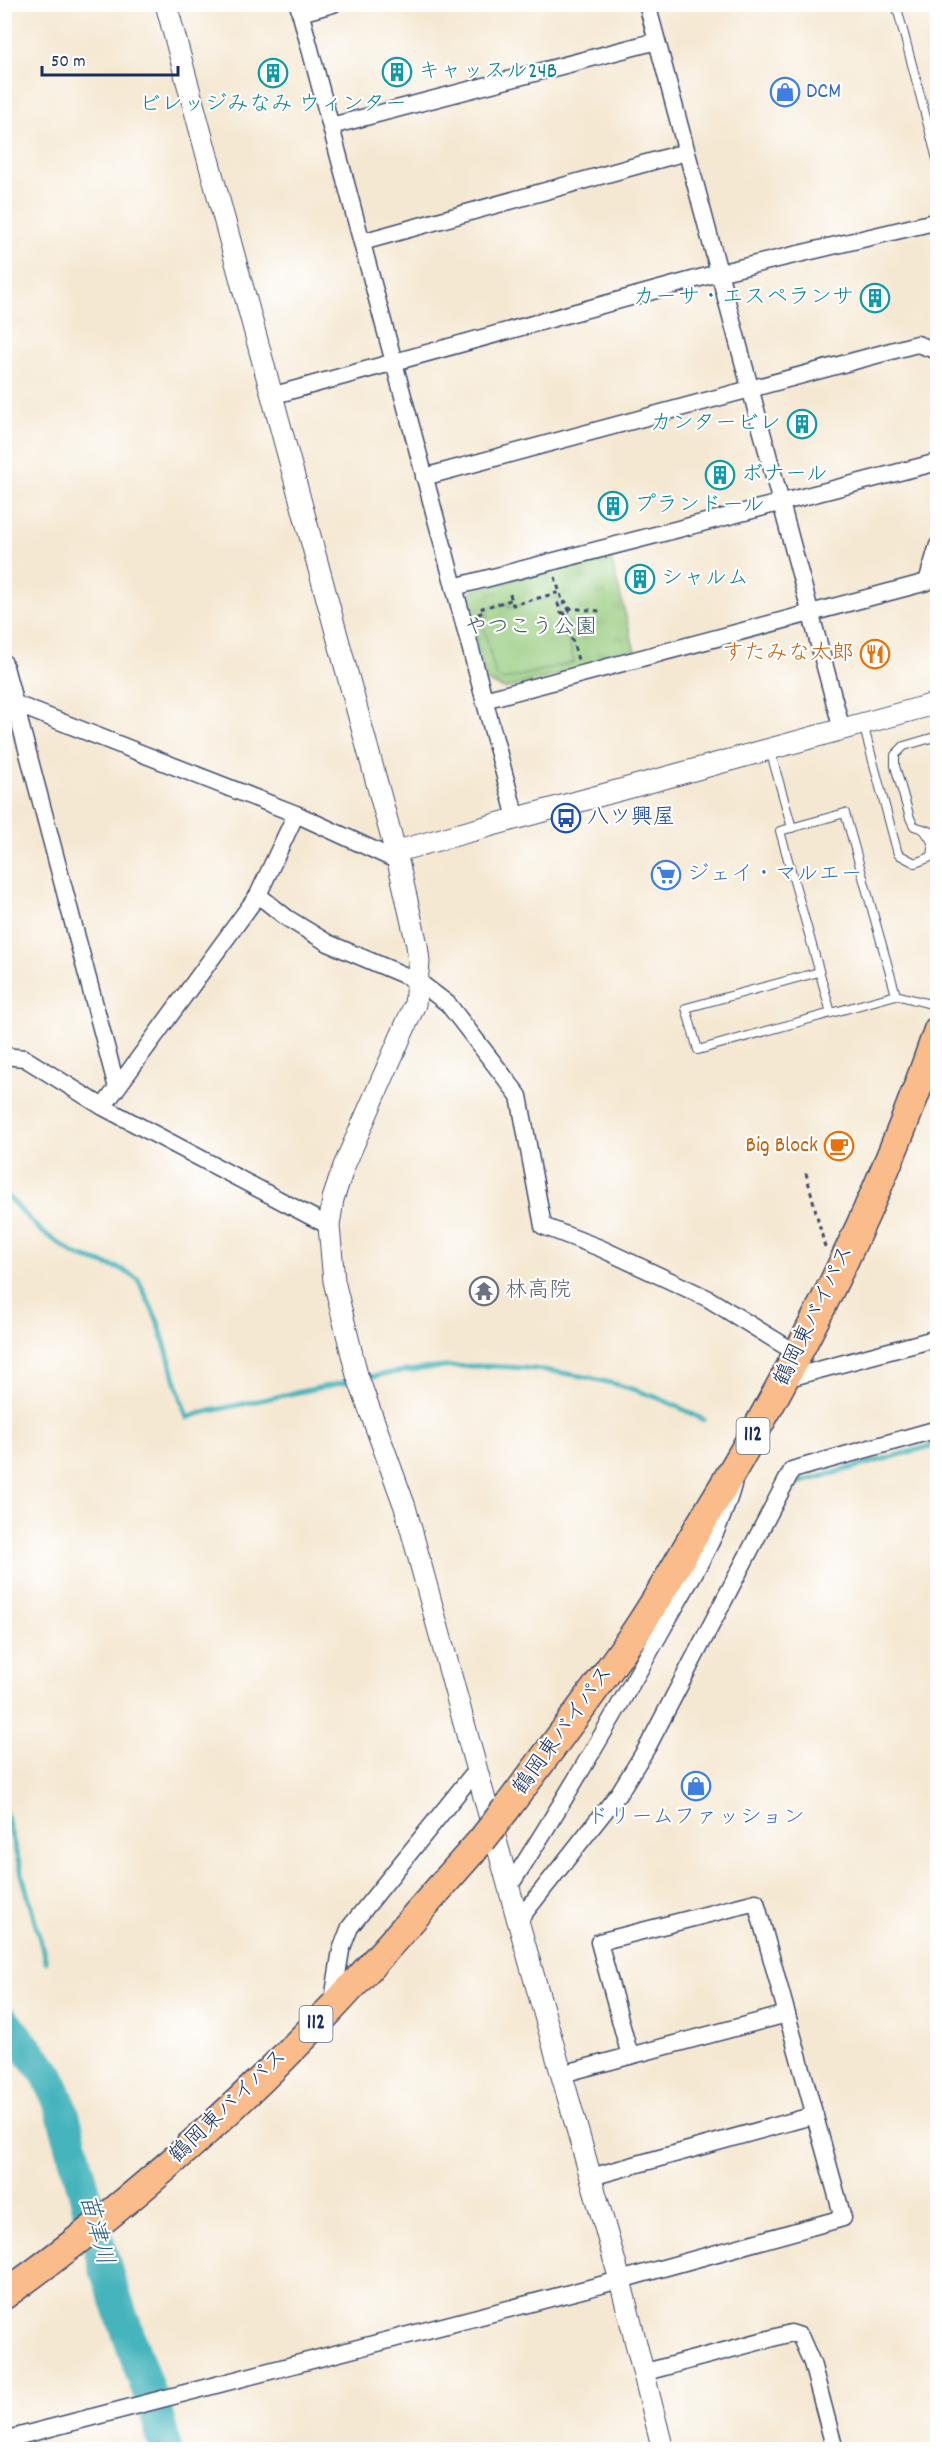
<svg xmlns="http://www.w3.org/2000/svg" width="942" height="2454" font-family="Dekko,'Klee One',sans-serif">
	<defs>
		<pattern id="grass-tufts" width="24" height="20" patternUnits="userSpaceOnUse" patternTransform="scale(1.5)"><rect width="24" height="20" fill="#95ca7b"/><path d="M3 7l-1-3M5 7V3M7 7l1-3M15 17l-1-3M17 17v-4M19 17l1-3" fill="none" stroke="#79a468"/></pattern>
	</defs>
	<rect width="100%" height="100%" fill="#fff"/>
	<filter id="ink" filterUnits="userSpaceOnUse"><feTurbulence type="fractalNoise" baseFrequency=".0167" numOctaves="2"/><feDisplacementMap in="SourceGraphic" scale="12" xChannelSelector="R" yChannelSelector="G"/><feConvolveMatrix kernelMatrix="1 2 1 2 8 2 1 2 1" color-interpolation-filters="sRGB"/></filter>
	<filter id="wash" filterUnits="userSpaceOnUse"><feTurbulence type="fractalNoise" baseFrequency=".008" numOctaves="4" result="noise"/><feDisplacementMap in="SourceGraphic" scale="24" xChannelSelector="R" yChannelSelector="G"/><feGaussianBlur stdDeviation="1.35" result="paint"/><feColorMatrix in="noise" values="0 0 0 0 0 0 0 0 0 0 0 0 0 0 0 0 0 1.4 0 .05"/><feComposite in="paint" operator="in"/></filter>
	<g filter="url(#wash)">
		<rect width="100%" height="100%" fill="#f5e8d2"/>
		<path fill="url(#grass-tufts)" stroke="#587c6c" stroke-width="1.5" d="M610 555 636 655 504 689 486 681 466 605 472 591Z"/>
		<path fill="#95ca7b" stroke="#587c6c" stroke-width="1.5" d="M557 596 560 615H562L574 662 504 680 496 676 481 617 489 615 487 609 508 603 509 608Z"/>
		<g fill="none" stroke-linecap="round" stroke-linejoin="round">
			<path stroke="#44b4bc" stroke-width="5" d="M4 1193 41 1231 76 1255 121 1269 138 1279 158 1322 187 1418 201 1413 355 1380
				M364 1378C457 1358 560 1363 650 1395 668 1401 686 1411 704 1420
				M798 1483 938 1444
				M4 1808 46 1962"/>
			<path stroke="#44b4bc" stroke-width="33" d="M4 2022 47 2073 61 2107 107 2274 157 2416 166 2450"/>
		</g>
	</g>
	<g filter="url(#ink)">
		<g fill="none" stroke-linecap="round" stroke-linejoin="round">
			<g stroke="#3c4b6f" stroke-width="10">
				<path id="service" d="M896 4 938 163
					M863 724 898 854 915 863 931 857C936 846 931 839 924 830
					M938 736 904 746 895 755V766L910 818 914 826 938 834
					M770 750 792 828
					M819 972 686 1008 698 1050 896 995 938 1006
					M831 1013 780 831 845 813 896 995"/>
			</g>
			<g stroke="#3c4b6f" stroke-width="19">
				<path id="minor" d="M298 4 516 818
					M647 4 842 730
					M300 13 333 4
					M331 126 657 41
					M362 242 686 152
					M271 396 718 273 930 223 938 225
					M424 477 917 344 938 351
					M454 587 938 462
					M4 663 117 1088
					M484 700 927 582 938 545
					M8 701 296 814 398 861
					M258 895 287 918 328 943 418 981 448 1004 519 1096 543 1226 600 1248 707 1298 798 1354
					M4 1056 24 1058 103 1107 329 1226
					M103 1107 258 895 296 814
					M785 1379 938 1338
					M509 1887C564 1802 614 1716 663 1628 689 1581 719 1536 733 1485
					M518 1921 619 1793 648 1746 792 1470 938 1429
					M332 2006 341 1950 350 1927 477 1769
					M562 2074 787 2014
					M591 2177 815 2115
					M642 2373 780 2336 791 2333 800 2336 812 2363 835 2450
					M4 2440 620 2280 843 2218 756 1902 599 1942 630 2056"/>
			</g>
			<g stroke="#3c4b6f" stroke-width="23">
				<path id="tertiary" d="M166 4 398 861 417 945 419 962 415 1004 344 1166 333 1199 329 1226 334 1281 357 1375 405 1507 518 1921 620 2280 663 2450
					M394 852 938 703"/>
			</g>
			<g stroke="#3c4b6f" stroke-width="31">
				<path id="trunk" d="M506 1809C547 1754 588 1700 627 1644 655 1605 678 1562 703 1520 797 1366 880 1202 938 1030
					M4 2295C122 2211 231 2114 331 2009 383 1954 432 1896 482 1840"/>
			</g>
			<path stroke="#3c4b6f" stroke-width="3" stroke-dasharray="4.5 4.5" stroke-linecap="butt" d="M555 577 563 603 566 602 569 611 561 613 558 604 563 603
				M510 594 513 605 560 592
				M568 608 600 611
				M564 612 578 660
				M478 614 484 612 482 608 511 600
				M806 1173 825 1247"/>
			<use href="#service" stroke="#fff" stroke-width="8"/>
			<use href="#minor" stroke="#fff" stroke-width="16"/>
			<use href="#tertiary" stroke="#fff" stroke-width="21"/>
			<use href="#trunk" stroke="#f9bc8a" stroke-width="28"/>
			<g stroke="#3c4b6f" stroke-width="31" stroke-linecap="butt">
				<path id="trunk-bridge" d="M482 1840 506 1809"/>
			</g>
			<use href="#trunk-bridge" stroke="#f9bc8a" stroke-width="28"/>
		</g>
	</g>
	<defs>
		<g id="building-ring" transform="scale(1.5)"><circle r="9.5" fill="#fff" stroke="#0f9aa8" stroke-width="1.5"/><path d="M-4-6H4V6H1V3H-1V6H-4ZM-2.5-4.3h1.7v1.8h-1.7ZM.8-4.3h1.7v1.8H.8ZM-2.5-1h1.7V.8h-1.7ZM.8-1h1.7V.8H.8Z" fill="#0f9aa8"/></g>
		<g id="shop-ring" transform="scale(1.5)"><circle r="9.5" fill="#fff" stroke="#3f7fe0" stroke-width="1.5"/><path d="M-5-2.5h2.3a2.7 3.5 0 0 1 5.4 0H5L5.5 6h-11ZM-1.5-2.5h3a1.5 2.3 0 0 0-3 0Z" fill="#3f7fe0"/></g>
		<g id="restaurant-ring" transform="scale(1.5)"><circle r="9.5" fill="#fff" stroke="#e8710a" stroke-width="1.5"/><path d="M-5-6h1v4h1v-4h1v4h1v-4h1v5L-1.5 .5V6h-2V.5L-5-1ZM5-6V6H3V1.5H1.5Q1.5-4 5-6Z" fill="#e8710a"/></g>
		<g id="bus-ring" transform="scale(1.5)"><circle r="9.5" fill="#fff" stroke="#1a4fb4" stroke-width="1.5"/><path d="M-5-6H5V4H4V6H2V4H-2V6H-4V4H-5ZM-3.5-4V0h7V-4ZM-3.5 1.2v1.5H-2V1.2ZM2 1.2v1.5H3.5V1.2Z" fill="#1a4fb4"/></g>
		<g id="supermarket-ring" transform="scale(1.5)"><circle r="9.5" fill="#fff" stroke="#3f7fe0" stroke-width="1.5"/><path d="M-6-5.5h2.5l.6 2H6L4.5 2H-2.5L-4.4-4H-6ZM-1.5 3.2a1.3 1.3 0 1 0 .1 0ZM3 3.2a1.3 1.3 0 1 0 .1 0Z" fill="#3f7fe0"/></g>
		<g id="cafe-ring" transform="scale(1.5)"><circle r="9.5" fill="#fff" stroke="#e8710a" stroke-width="1.5"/><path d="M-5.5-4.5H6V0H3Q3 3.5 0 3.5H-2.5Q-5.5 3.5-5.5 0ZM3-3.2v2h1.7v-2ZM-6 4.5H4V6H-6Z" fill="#e8710a"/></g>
		<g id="temple-ring" transform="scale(1.5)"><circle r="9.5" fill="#fff" stroke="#6b7280" stroke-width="1.5"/><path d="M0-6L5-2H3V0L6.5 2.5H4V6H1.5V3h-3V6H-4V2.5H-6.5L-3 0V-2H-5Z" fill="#6b7280"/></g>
	</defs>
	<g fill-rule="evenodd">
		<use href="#building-ring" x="397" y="72"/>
		<use href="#building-ring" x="273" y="73"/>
		<use href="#shop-ring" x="785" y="92"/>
		<use href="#building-ring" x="875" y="298"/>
		<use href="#building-ring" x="802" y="424"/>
		<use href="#building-ring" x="720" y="475"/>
		<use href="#building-ring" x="613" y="506"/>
		<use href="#building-ring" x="640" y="579"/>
		<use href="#restaurant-ring" x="875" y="654"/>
		<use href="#bus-ring" x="566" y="818"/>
		<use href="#supermarket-ring" x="666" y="875"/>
		<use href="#cafe-ring" x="839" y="1146"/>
		<use href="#temple-ring" x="484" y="1291"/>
		<use href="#shop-ring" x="696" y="1786"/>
	</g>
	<g text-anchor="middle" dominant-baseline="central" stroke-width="4.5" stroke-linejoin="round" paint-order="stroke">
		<g fill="#fff" stroke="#5f6d8e" stroke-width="1.5">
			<rect x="736.5" y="1418" width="33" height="36" rx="4.5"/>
			<rect x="299.5" y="2006" width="33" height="36" rx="4.5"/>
		</g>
		<g font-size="21" font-weight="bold" fill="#1b2f5e">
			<text x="753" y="1436">112</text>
			<text x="316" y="2024">112</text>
		</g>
		<g font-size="22" fill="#0d838f" stroke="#fff" text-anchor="start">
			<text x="418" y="72">キャッスル24B</text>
			<text x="273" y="105" text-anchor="middle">ビレッジみなみ ウィンター</text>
			<text x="854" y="298" text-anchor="end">カーサ・エスペランサ</text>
			<text x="781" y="424" text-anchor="end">カンタービレ</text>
			<text x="741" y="475">ボナール</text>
			<text x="634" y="506">プランドール</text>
			<text x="661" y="579">シャルム</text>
		</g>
		<g font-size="22" fill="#366cbe" stroke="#fff" text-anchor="start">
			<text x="806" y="92">DCM</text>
			<text x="687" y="875">ジェイ・マルエー</text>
			<text x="696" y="1818" text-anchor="middle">ドリームファッション</text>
		</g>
		<g font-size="22" fill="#405e67" stroke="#fff">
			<text x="531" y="628">やつこう公園</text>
		</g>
		<g font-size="22" fill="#c56008" stroke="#fff" text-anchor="end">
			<text x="854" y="654">すたみな太郎</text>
			<text x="818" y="1146">Big Block</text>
		</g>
		<g font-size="22" fill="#164399" stroke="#fff" text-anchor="start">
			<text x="587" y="818">八ツ興屋</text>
		</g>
		<g font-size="22" fill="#5b616d" stroke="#fff" text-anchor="start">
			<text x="505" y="1291">林高院</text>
		</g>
		<g font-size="22" fill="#1b2f5e" stroke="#fff">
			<text transform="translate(815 1316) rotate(-64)">鶴岡東バイパス</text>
			<text transform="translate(564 1731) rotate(-54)">鶴岡東バイパス</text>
			<text transform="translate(229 2107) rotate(-44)">鶴岡東バイパス</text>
		</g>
		<g font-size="24" font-style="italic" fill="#295e7f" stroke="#fff">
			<text transform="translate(95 2230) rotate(75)">苗津川</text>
		</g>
	</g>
	<rect width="942" height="2454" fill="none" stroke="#fff" stroke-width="24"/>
	<path d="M42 66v9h136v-9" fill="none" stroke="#1b2f5e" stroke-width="3"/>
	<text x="51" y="66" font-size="18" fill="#1b2f5e" stroke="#ffffff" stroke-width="4.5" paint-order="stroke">50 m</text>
</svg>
